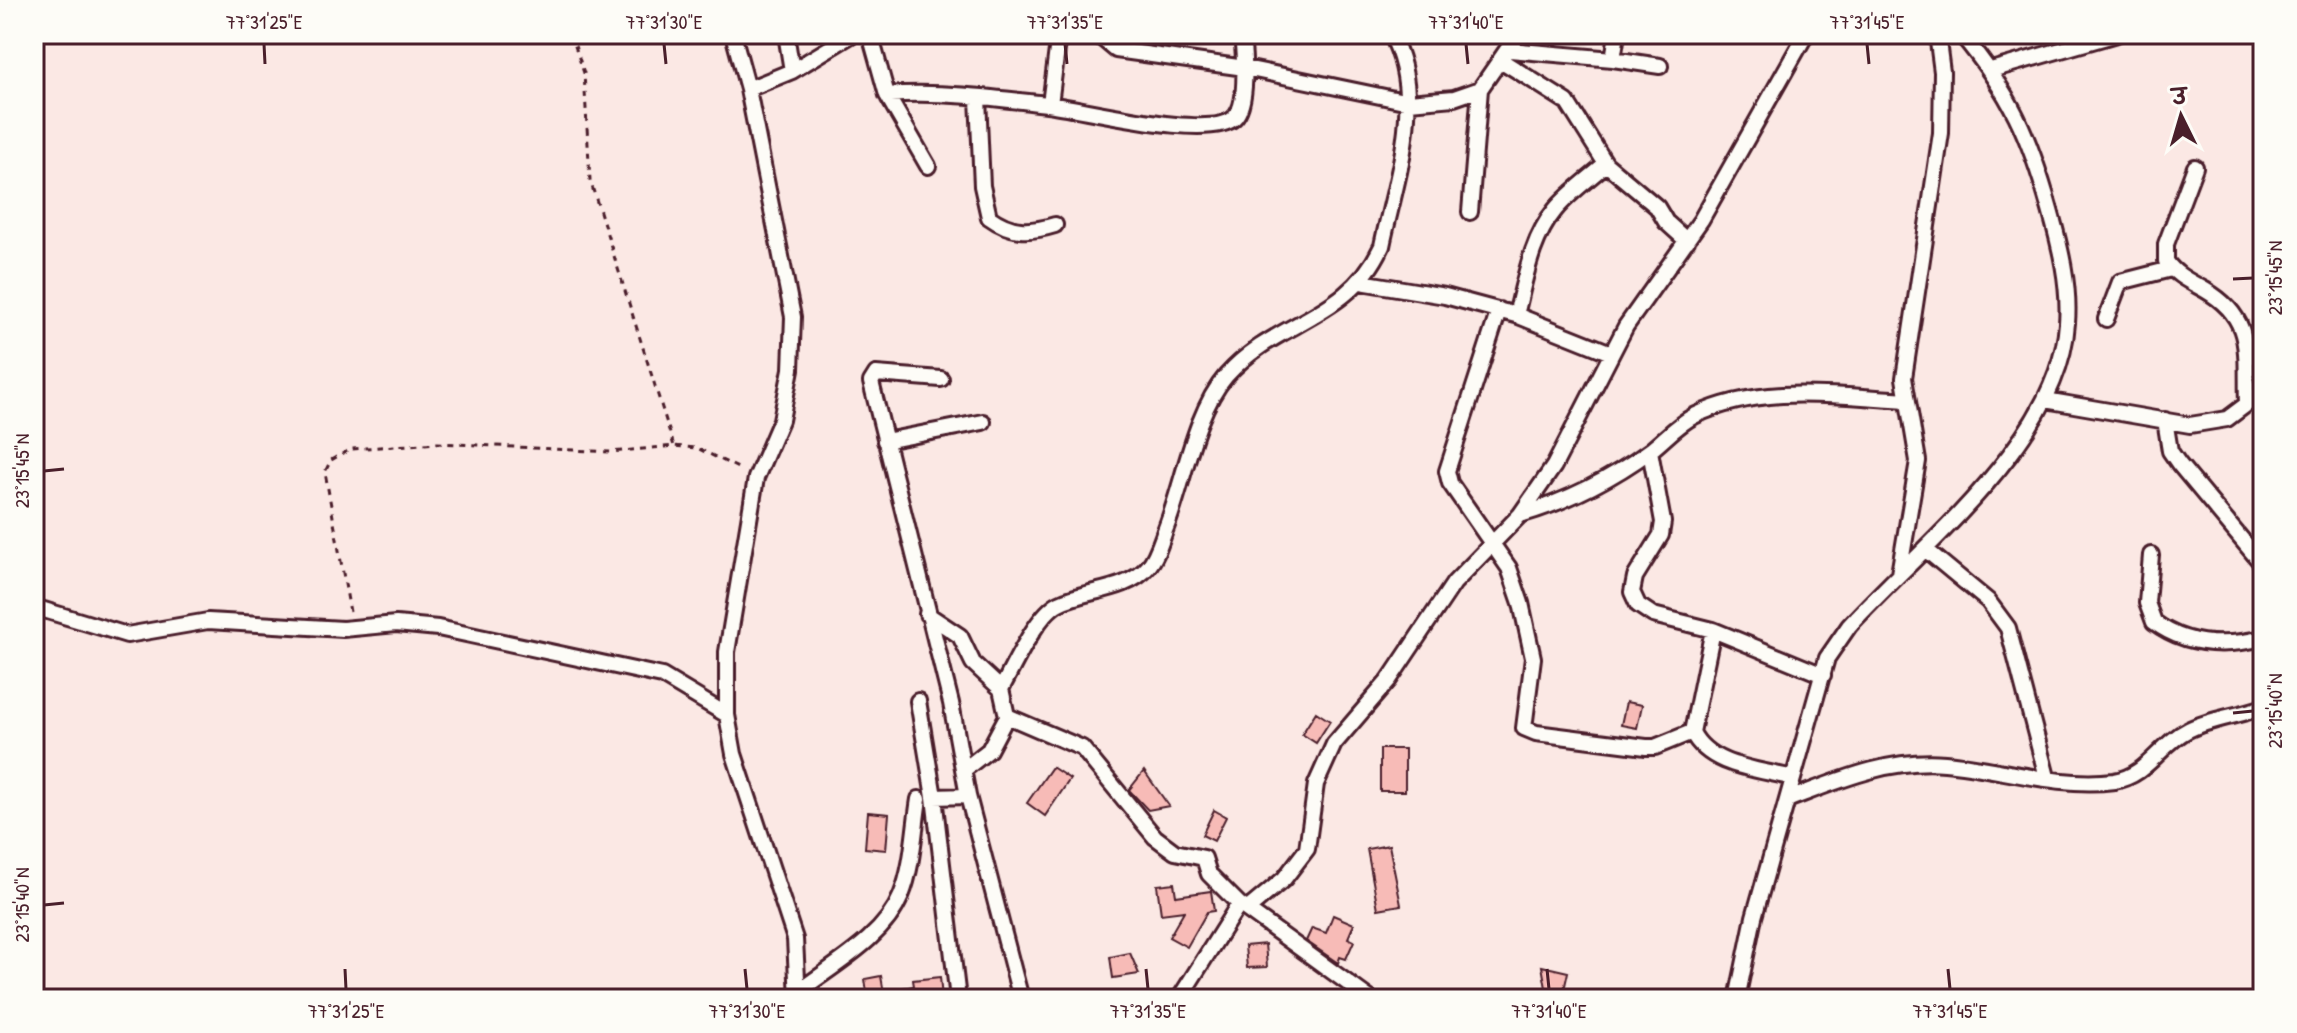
<svg xmlns="http://www.w3.org/2000/svg" width="2297" height="1033" font-family="'Patrick Hand','Playpen Sans Deva',sans-serif">
	<rect width="100%" height="100%" fill="#fbe8e4"/>
	<filter id="ink" filterUnits="userSpaceOnUse"><feTurbulence type="fractalNoise" baseFrequency=".0125" numOctaves="2"/><feDisplacementMap in="SourceGraphic" scale="16" xChannelSelector="R" yChannelSelector="G"/><feConvolveMatrix kernelMatrix="1 2 1 2 8 2 1 2 1" color-interpolation-filters="sRGB"/></filter>
	<g filter="url(#ink)">
		<path fill="#f7bbb7" stroke="#4a1f2b" stroke-width="2" d="M1626 702 1642 705 1637 728 1621 725Z
			M1316 712 1330 721 1316 743 1302 734Z
			M1380 749H1405V791H1380Z
			M1052 767 1070 779 1045 816 1027 803Z
			M1144 771 1169 806 1148 810 1129 790Z
			M1214 810 1226 817 1214 841 1202 835Z
			M868 812 889 814 886 850 865 848Z
			M1389 845 1401 905 1378 909 1367 849Z
			M1174 883 1176 896 1211 891 1214 911 1207 912 1187 947 1169 937 1184 911 1161 914 1157 885Z
			M1333 915 1354 924 1348 938 1354 941 1346 959 1340 957 1338 963 1306 941 1312 928 1326 933Z
			M1265 944 1267 967 1247 968 1245 946Z
			M1130 953 1139 974 1113 978 1110 957Z
			M1542 966 1568 972 1562 999H1548Z
			M881 976 885 999H868L865 979Z
			M940 977 942 999H885L884 991 914 986 913 980Z"/>
		<g fill="none" stroke-linecap="round" stroke-linejoin="round">
			<g stroke="#4a1f2b" stroke-width="20">
				<path id="minor" d="M733 34 748 89 793 317 791 369 781 420 756 478 727 652V715L734 754 795 939 798 999
					M786 34 792 71
					M870 34 887 95C940 91 995 98 1047 104 1083 108 1210 141 1234 118 1249 104 1244 54 1242 34
					M1097 34 1116 50 1245 68 1409 102 1454 98 1480 89 1518 34
					M1510 50 1613 59 1617 34
					M1613 59 1660 66
					M1502 61 1567 102 1606 164 1657 207 1666 222 1687 241
					M1991 70 2117 34
					M748 89 792 71 853 34
					M887 95 928 166
					M978 98 982 186 989 217C1011 233 1029 233 1055 225
					M1050 104 1059 34
					M2195 167 2166 244V261C2175 275 2191 282 2205 290 2255 319 2245 353 2247 404
					M1470 212 1480 89
					M1361 282 1445 296 1516 315 1611 353
					M1499 310 1447 471 1450 483 1509 568 1521 603 1533 658 1524 728 1536 733 1646 747H1655L1692 732
					M1516 315C1525 280 1531 239 1555 210 1569 193 1589 179 1606 164
					M2106 319 2120 282 2171 269
					M941 379 876 374 871 382 951 703 968 796 1021 999
					M2045 400 2190 425 2227 419 2263 392
					M2165 420 2170 451 2179 464 2263 565
					M885 441 983 422
					M1650 451 1663 522 1661 535 1635 577 1632 592 1638 605 1653 615 1713 630 1823 675
					M1520 515C1568 501 1610 480 1651 450 1665 439 1678 424 1694 416 1760 384 1835 396 1906 400
					M1925 549 1988 601 2008 628 2047 777
					M2151 555 2147 603 2154 622C2186 646 2226 647 2263 638
					M1899 574 1918 461 1904 378 1941 133 1942 72 1937 34
					M34 607 127 635 208 621 343 629 396 624 438 628 662 676 727 715
					M927 614 960 636 973 663 1001 689 1007 716 1082 748 1155 837 1175 852 1204 858 1209 874 1239 904 1370 999
					M1713 630 1692 732C1709 767 1759 769 1793 778
					M1001 689C1014 666 1036 615 1059 603 1085 590 1128 591 1148 567 1157 557 1161 541 1166 528 1184 482 1194 413 1226 376 1275 320 1348 320 1382 246 1396 178 1426 99 1391 34
					M918 701 934 797 958 999
					M965 769 989 750 1007 716
					M934 797 968 796
					M1787 800C1837 781 1889 758 1945 763 2000 768 2058 788 2114 781 2147 776 2160 744 2188 730 2210 719 2239 716 2263 707
					M1248 909 1284 879 1307 849 1316 784 1334 744 1389 680 1454 583 1520 515 1554 466 1626 326 1701 220 1806 34
					M798 992C833 965 884 938 901 896 913 867 914 830 919 799
					M1179 999 1239 904
					M1737 999 1754 917 1827 658 1849 626C1923 545 2060 439 2067 323 2070 285 2060 246 2050 210 2029 135 2011 94 1961 34"/>
			</g>
			<path stroke="#4a1f2b" stroke-width="3" stroke-dasharray="6 6" stroke-linecap="butt" d="M571 34 584 73 590 180 674 446
				M350 612 325 472 331 460 351 449 438 443 611 452 674 446 697 448 742 470"/>
			<use href="#minor" stroke="#fdfcf7" stroke-width="14"/>
		</g>
	</g>
	<path fill="none" stroke="#4a1f2b" stroke-width="3" d="M264 44 265 64M664 44 666 64M1065 44 1067 64M1466 44 1468 64M1867 44 1869 64M2233 279 2253 278M44 471 64 469M2233 713 2253 711M44 905 64 903M345 969 346 989M745 969 747 989M1146 969 1148 989M1547 969 1549 989M1948 969 1950 989"/>
	<rect width="2297" height="1033" fill="none" stroke="#fdfcf7" stroke-width="88"/>
	<g transform="translate(2181 116) rotate(355)" stroke="#fdfcf7" stroke-width="6" paint-order="stroke">
	<path d="M0-6L14 30L0 20L-14 30Z" fill="#4a1f2b"/>
	<text y="-12" font-size="22" font-weight="bold" text-anchor="middle" fill="#4a1f2b">उ</text>
	</g>
	<rect x="44" y="44" width="2209" height="945" fill="none" stroke="#4a1f2b" stroke-width="3"/>
	<g font-size="20" text-anchor="middle" fill="#4a1f2b">
		<text x="264" y="29">77°31'25"E</text>
		<text x="664" y="29">77°31'30"E</text>
		<text x="1065" y="29">77°31'35"E</text>
		<text x="1466" y="29">77°31'40"E</text>
		<text x="1867" y="29">77°31'45"E</text>
		<text transform="translate(2275 278) rotate(-90)" y="7">23°15'45"N</text>
		<text transform="translate(22 471) rotate(-90)" y="7">23°15'45"N</text>
		<text transform="translate(2275 711) rotate(-90)" y="7">23°15'40"N</text>
		<text transform="translate(22 905) rotate(-90)" y="7">23°15'40"N</text>
		<text x="346" y="1018">77°31'25"E</text>
		<text x="747" y="1018">77°31'30"E</text>
		<text x="1148" y="1018">77°31'35"E</text>
		<text x="1549" y="1018">77°31'40"E</text>
		<text x="1950" y="1018">77°31'45"E</text>
	</g>
</svg>
